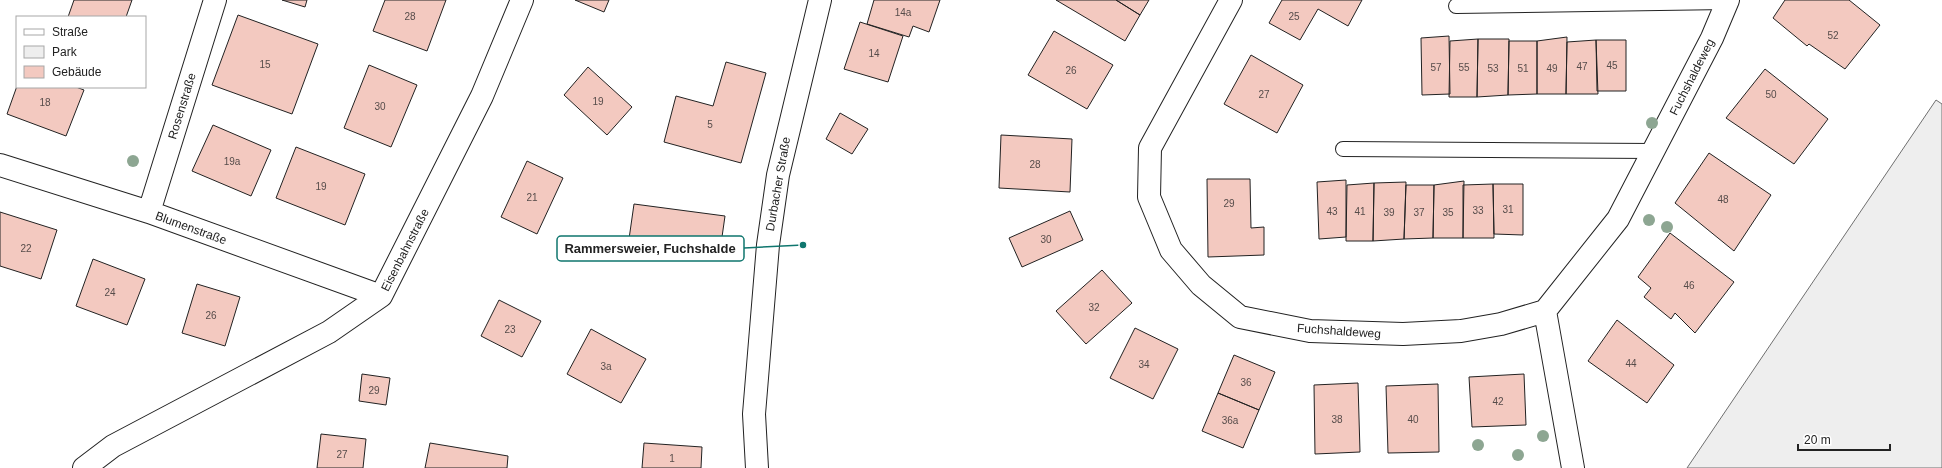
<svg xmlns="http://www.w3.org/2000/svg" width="1942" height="468" font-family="Arial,sans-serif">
	<rect width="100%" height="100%" fill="#fff"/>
	<path fill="#eee" stroke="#6f6f6f" d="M1936 100 1942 104V468H1687Z"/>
	<path fill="#f3c9c0" stroke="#222" d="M74 0H132L126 17H68Z
		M282 0H307L305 7Z
		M385 0H446L427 51 373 31Z
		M575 0H609L604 12Z
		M874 0H940L929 32 913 26 909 37 867 24Z
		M1056 0H1116L1140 15 1125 41Z
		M1116 0H1149L1140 15Z
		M1282 0H1362L1348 26 1318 9 1300 40 1269 23Z
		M1785 0H1849L1880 25 1845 69 1809 44 1807 46 1773 18Z
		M238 15 318 44 292 114 212 85Z
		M860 22 903 36 888 82 844 69Z
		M1054 31 1113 65 1087 109 1028 75Z
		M1449 36 1450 94 1422 95 1421 38Z
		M1567 37 1566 94H1537V41Z
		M1478 39 1477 97H1449L1450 41Z
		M1478 39H1509L1508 95 1477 97Z
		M1596 40 1598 94H1566L1567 42Z
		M1596 40H1626V91H1597Z
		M1509 41H1537V94L1508 95Z
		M1251 55 1303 85 1277 133 1224 104Z
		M726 62 766 73 741 163 664 142 676 96 713 106Z
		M369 65 417 85 391 147 344 128Z
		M588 67 632 107 607 135 564 95Z
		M1765 69 1828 119 1794 164 1726 118Z
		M17 86 76 87 84 90 66 136 7 114Z
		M840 113 868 129 852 154 826 139Z
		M213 125 271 150 251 196 192 171Z
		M1001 135 1072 139 1070 192 999 188Z
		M296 147 365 174 345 225 276 198Z
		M1709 153 1771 195 1734 251 1675 203Z
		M527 161 563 178 537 234 501 217Z
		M1207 179H1250L1251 228 1264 227V255L1208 257Z
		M1346 180V237L1319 239 1317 182Z
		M1464 181 1463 238H1433L1434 185Z
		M1406 182 1404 239 1373 241 1374 183Z
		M1374 183 1373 241H1346L1347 185Z
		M1493 184H1523V235L1494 234Z
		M1493 184 1494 238H1463V185Z
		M1406 185H1434L1433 238 1404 239Z
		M634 204 725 216 719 258 628 246Z
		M1070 211 1083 240 1022 267 1009 238Z
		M0 212 57 230 41 279 0 266Z
		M1670 233 1734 282 1695 333 1675 313 1671 319 1644 297 1651 288 1638 277Z
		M93 259 145 279 127 325 76 306Z
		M1102 270 1132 303 1086 344 1056 311Z
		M197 284 240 297 225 346 182 333Z
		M499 300 541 321 522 357 481 336Z
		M1617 320 1674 365 1647 403 1588 361Z
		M1135 328 1178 349 1153 399 1110 378Z
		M591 329 646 359 621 403 567 374Z
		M1234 355 1275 372 1259 410 1218 393Z
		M362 374 390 378 386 405 359 401Z
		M1524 374 1526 425 1472 427 1469 377Z
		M1358 383 1360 452 1315 454 1314 385Z
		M1438 384 1439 452 1388 453 1386 386Z
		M1218 393 1259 410 1243 448 1202 431Z
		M321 434 366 439 363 468H317Z
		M430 443 508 456 507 468H425Z
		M644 443 702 447 701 468H642Z"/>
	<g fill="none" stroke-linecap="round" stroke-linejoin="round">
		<g stroke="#222" stroke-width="16">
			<path id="service" d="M1456 6 1727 2
				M1343 149 1654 151"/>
		</g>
		<g stroke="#222" stroke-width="24">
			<path id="minor" d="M1231 0 1150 148 1149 197 1171 250 1201 285 1240 317 1310 331 1403 334 1461 331 1501 324 1545 311 1618 219 1712 38 1728 0
				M0 165 149 212 381 296
				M149 212 215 0
				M1545 311 1573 468
				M84 468 113 446 329 332 381 296 482 96 522 0"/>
		</g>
		<g stroke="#222" stroke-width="24">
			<path id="tertiary" d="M757 468 754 414 768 245 778 175 820 0"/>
		</g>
		<use href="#service" stroke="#fff" stroke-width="14"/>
		<use href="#minor" stroke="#fff" stroke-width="22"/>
		<use href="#tertiary" stroke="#fff" stroke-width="22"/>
	</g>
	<g fill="#8da692">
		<circle cx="1652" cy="123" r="6"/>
		<circle cx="133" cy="161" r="6"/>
		<circle cx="1649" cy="220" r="6"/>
		<circle cx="1667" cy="227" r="6"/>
		<circle cx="1543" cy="436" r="6"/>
		<circle cx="1478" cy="445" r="6"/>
		<circle cx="1518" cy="455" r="6"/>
	</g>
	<g text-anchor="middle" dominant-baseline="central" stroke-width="3" stroke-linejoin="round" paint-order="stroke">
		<g font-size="10" fill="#564c4a">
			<text x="903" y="12">14a</text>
			<text x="410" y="16">28</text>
			<text x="1294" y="16">25</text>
			<text x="1833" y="35">52</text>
			<text x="874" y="53">14</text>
			<text x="265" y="64">15</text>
			<text x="1612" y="65">45</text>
			<text x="1582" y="66">47</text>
			<text x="1436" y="67">57</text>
			<text x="1464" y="67">55</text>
			<text x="1493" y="68">53</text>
			<text x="1523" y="68">51</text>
			<text x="1552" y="68">49</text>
			<text x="1071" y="70">26</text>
			<text x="1264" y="94">27</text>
			<text x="1771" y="94">50</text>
			<text x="598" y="101">19</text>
			<text x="45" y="102">18</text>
			<text x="380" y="106">30</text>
			<text x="710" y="124">5</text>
			<text x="232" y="161">19a</text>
			<text x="1035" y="164">28</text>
			<text x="321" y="186">19</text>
			<text x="532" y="197">21</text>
			<text x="1723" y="199">48</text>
			<text x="1229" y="203">29</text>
			<text x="1508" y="209">31</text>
			<text x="1478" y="210">33</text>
			<text x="1332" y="211">43</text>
			<text x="1360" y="211">41</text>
			<text x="1389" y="212">39</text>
			<text x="1419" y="212">37</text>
			<text x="1448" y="212">35</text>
			<text x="1046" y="239">30</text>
			<text x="26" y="248">22</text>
			<text x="1689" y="285">46</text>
			<text x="110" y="292">24</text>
			<text x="1094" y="307">32</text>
			<text x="211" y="315">26</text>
			<text x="510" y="329">23</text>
			<text x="1631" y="363">44</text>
			<text x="1144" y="364">34</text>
			<text x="606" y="366">3a</text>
			<text x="1246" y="382">36</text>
			<text x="374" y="390">29</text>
			<text x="1498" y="401">42</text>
			<text x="1337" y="419">38</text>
			<text x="1413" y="419">40</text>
			<text x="1230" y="420">36a</text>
			<text x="342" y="454">27</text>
			<text x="672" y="458">1</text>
		</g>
		<g font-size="12" fill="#222" stroke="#fff">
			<text transform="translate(1692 77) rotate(-63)">Fuchshaldeweg</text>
			<text transform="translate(182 106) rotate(-73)">Rosenstraße</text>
			<text transform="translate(778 184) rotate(-80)">Durbacher Straße</text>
			<text transform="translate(191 228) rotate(20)">Blumenstraße</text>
			<text transform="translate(405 250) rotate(-63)">Eisenbahnstraße</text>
			<text transform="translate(1339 331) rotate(4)">Fuchshaldeweg</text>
		</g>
	</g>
	<path fill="none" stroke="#0f766e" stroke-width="1.5" d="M803 245L744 248"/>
	<circle fill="#0f766e" stroke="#fff" stroke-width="1.5" cx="803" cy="245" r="4"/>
	<rect fill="#fff" stroke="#0f766e" stroke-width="1.5" x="557" y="236" width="187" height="25" rx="4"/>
	<g font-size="13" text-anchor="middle" font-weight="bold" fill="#222">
		<text x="650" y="253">Rammersweier, Fuchshalde</text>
	</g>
	<rect x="16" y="16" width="130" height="72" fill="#ffffff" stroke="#a7a7a7"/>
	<rect x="24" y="29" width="20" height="6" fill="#ffffff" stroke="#a7a7a7"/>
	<text x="52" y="36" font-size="12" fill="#222222">Straße</text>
	<rect x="24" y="46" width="20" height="12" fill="#eeeeee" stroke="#a7a7a7"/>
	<text x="52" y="56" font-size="12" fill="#222222">Park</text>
	<rect x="24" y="66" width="20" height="12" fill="#f3c9c0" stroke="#a7a7a7"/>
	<text x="52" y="76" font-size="12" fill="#222222">Gebäude</text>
	<path d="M1798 444v6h92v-6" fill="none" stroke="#222222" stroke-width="2"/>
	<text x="1804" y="444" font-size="12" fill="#222222" stroke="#ffffff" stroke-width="3" paint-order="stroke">20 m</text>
</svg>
